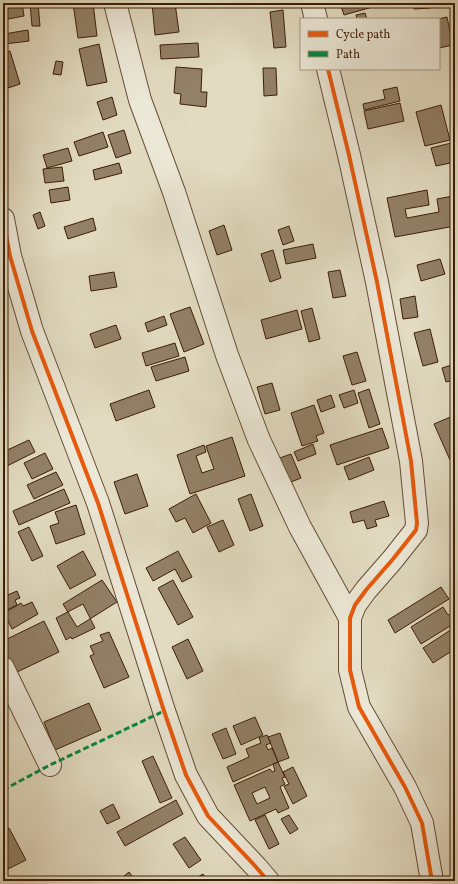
<svg xmlns="http://www.w3.org/2000/svg" width="458" height="884" font-family="Vollkorn,serif">
	<rect width="100%" height="100%" fill="#e2dbc1"/>
	<filter id="stains"><feTurbulence type="fractalNoise" baseFrequency=".005" numOctaves="4"/><feColorMatrix values="0 0 0 0 .2 0 0 0 0 .09 0 0 0 0 .02 0 0 0 .5 -.17"/></filter>
	<radialGradient id="worn" r=".72"><stop offset=".6" stop-color="#630" stop-opacity="0"/><stop offset="1" stop-color="#630" stop-opacity=".3"/></radialGradient>
	<path fill="#928067" stroke="#3c1e05" fill-rule="evenodd" d="M14 3H22L24 16 3 20V5Z
		M30 3H38L40 26H32Z
		M73 3H93L97 36 78 38Z
		M152 3H175L179 32 155 35Z
		M340 3H387L344 15Z
		M414 3H431V8L414 9Z
		M283 10 286 47 274 48 270 12Z
		M365 13 367 19H357L356 15Z
		M447 17 453 45 439 48V19H438Z
		M28 30 29 41 5 44 4 34Z
		M198 43 199 57 161 59 160 45Z
		M99 44 107 82 87 86 79 49Z
		M10 51 20 84 5 89 3 82V53Z
		M56 61 63 62 61 75 53 74Z
		M176 67 202 69 201 92H207L206 107 180 104 181 94 174 93Z
		M263 68H276L277 95 264 96Z
		M397 87 400 101 364 110 363 104 385 99 383 90Z
		M112 97 117 115 103 120 97 102Z
		M400 103 404 121 368 129 364 111Z
		M441 105 450 140 425 146 416 112Z
		M124 130 131 153 116 158 108 135Z
		M103 132 108 147 79 156 74 142Z
		M455 142V162L436 166 431 148Z
		M68 148 72 161 47 168 43 155Z
		M119 163 122 173 95 180 93 170Z
		M62 167 64 181 45 183 43 169Z
		M68 187 70 200 51 203 49 190Z
		M427 190 429 205 405 209 407 218 439 212 437 199 453 196 455 210V226L395 237 387 198Z
		M40 212 45 226 38 229 33 215Z
		M93 218 96 230 68 239 64 227Z
		M224 225 232 250 217 255 209 231Z
		M289 226 294 241 283 245 278 230Z
		M313 244 316 258 286 264 283 250Z
		M273 250 281 278 270 282 261 254Z
		M440 259 445 274 421 281 417 265Z
		M340 270 346 296 333 298 328 272Z
		M114 272 117 287 91 291 89 276Z
		M415 296 418 317 403 319 400 299Z
		M190 307 204 344 184 352 170 314Z
		M312 308 320 339 309 342 301 311Z
		M297 310 302 329 266 339 261 320Z
		M164 316 167 325 148 332 145 323Z
		M116 325 121 339 95 348 90 334Z
		M430 329 438 362 423 366 414 333Z
		M175 343 179 356 146 366 142 353Z
		M357 352 366 381 352 385 343 356Z
		M185 357 189 371 156 381 151 367Z
		M455 364V380L446 382 442 368Z
		M272 383 280 410 265 414 257 387Z
		M369 389 380 424 369 428 358 393Z
		M149 390 155 407 116 421 110 404Z
		M354 390 358 403 344 408 339 395Z
		M331 395 335 407 321 412 317 400Z
		M314 405 324 433 316 436 318 441 302 446 291 413Z
		M455 415V458L450 460 434 424Z
		M382 428 389 448 337 465 330 445Z
		M232 437 245 476 190 494 177 455 204 445 206 452 196 456 202 473 214 469 206 446Z
		M29 440 35 452 3 468V452Z
		M313 444 316 454 298 461 294 452Z
		M45 453 53 469 32 479 24 463Z
		M291 454 301 478 286 484 277 459Z
		M369 457 374 470 349 480 344 467Z
		M56 472 63 485 34 499 27 485Z
		M137 474 148 506 125 514 114 482Z
		M64 489 70 503 19 525 13 511Z
		M196 494 211 523 193 533 185 518 176 522 169 509Z
		M251 494 263 526 250 531 238 499Z
		M384 501 389 516 375 520 377 526 367 529 364 520 353 523 350 512Z
		M76 505 85 534 56 544 50 526 59 523 55 512Z
		M223 520 234 545 219 552 207 527Z
		M29 527 43 556 32 561 18 532Z
		M83 551 96 575 70 589 57 566Z
		M178 551 192 577 182 582 175 569 153 581 146 568Z
		M102 580 117 602 77 627 63 604Z
		M173 580 193 617 178 625 158 588Z
		M441 587 449 599 395 633 388 620Z
		M17 591 20 598 15 600 17 605 3 612V597Z
		M32 602 38 614 12 629 4 613 21 603 23 606Z
		M83 604 95 628 72 639 71 637 66 640 56 618Z
		M443 607 448 615 454 612 455 614V623L421 644 411 627Z
		M44 621 59 652 15 673 3 649V641Z
		M455 627V649L433 663 423 648Z
		M109 632 129 677 104 688 90 656 94 654 90 646 103 641 100 635Z
		M188 639 203 671 187 679 172 647Z
		M89 703 101 730 55 750 44 722Z
		M255 717 263 735 241 745 233 726Z
		M226 728 236 754 223 759 212 734Z
		M280 733 289 758 278 762 268 737Z
		M267 735 271 743 266 745 268 750 272 748 278 762 233 782 227 767 249 757 246 749 261 743 259 738Z
		M153 756 172 798 160 803 142 761Z
		M278 762 285 777 282 778 285 784 280 787 289 808 278 813 276 809 250 821 234 785 270 769 272 772 275 771 273 764ZM265 787 270 798 257 804 252 793Z
		M293 767 307 796 293 804 284 786 289 784 283 772Z
		M176 800 183 814 125 846 117 832Z
		M113 804 120 818 107 824 100 811Z
		M265 815 279 844 269 849 255 820Z
		M289 815 298 829 290 834 281 819Z
		M9 828 26 860 8 869 3 858V831Z
		M185 837 201 860 189 868 173 844Z
		M129 872 136 881H118Z
		M203 874 207 881H191Z"/>
	<g fill="none" stroke-linecap="round" stroke-linejoin="round">
		<g stroke="#664d34" stroke-width="24">
			<path id="street" d="M115 3 140 100 174 192 227 355 259 440 300 527 350 618
				M312 3 316 19
				M328 69 349 155 377 282 411 461 417 523 416 530 393 559 366 590 355 605 350 618V670L359 707 405 787 422 823 432 881
				M3 219 10 256 32 331 98 503 164 711 186 775 208 816 256 867 268 881
				M3 668 50 765"/>
		</g>
		<use href="#street" stroke="#ece8d7" stroke-width="22"/>
		<path stroke="#00873e" stroke-width="3" stroke-dasharray="6 3" stroke-linecap="butt" d="M3 790 50 765 164 711"/>
		<g stroke="#ece8d7" stroke-width="6">
			<path id="cycleway" d="M328 69 349 155 377 282 411 461 417 523 416 530 393 559 366 590 355 605 350 618V670L359 707 405 787 422 823 432 881
				M3 219 10 256 32 331 98 503 164 711 186 775 208 816 256 867 268 881"/>
		</g>
		<use href="#cycleway" stroke="#e8590c" stroke-width="4"/>
	</g>
	<rect width="458" height="884" fill="none" stroke="#e2dbc1" stroke-width="16"/>
	<rect x="4" y="4" width="450" height="876" fill="none" stroke="#3c1e05" stroke-width="2"/>
	<rect x="8" y="8" width="442" height="868" fill="none" stroke="#3c1e05"/>
	<rect x="300" y="18" width="140" height="52" fill="#ece8d7" stroke="#a69783"/>
	<rect x="308" y="31" width="20" height="6" fill="#e8590c" stroke="#a69783"/>
	<text x="336" y="38" font-size="12" fill="#3c1e05">Cycle path</text>
	<rect x="308" y="51" width="20" height="6" fill="#00873e" stroke="#a69783"/>
	<text x="336" y="58" font-size="12" fill="#3c1e05">Path</text>
	<rect width="100%" height="100%" filter="url(#stains)"/>
	<rect width="100%" height="100%" fill="url(#worn)"/>
</svg>
